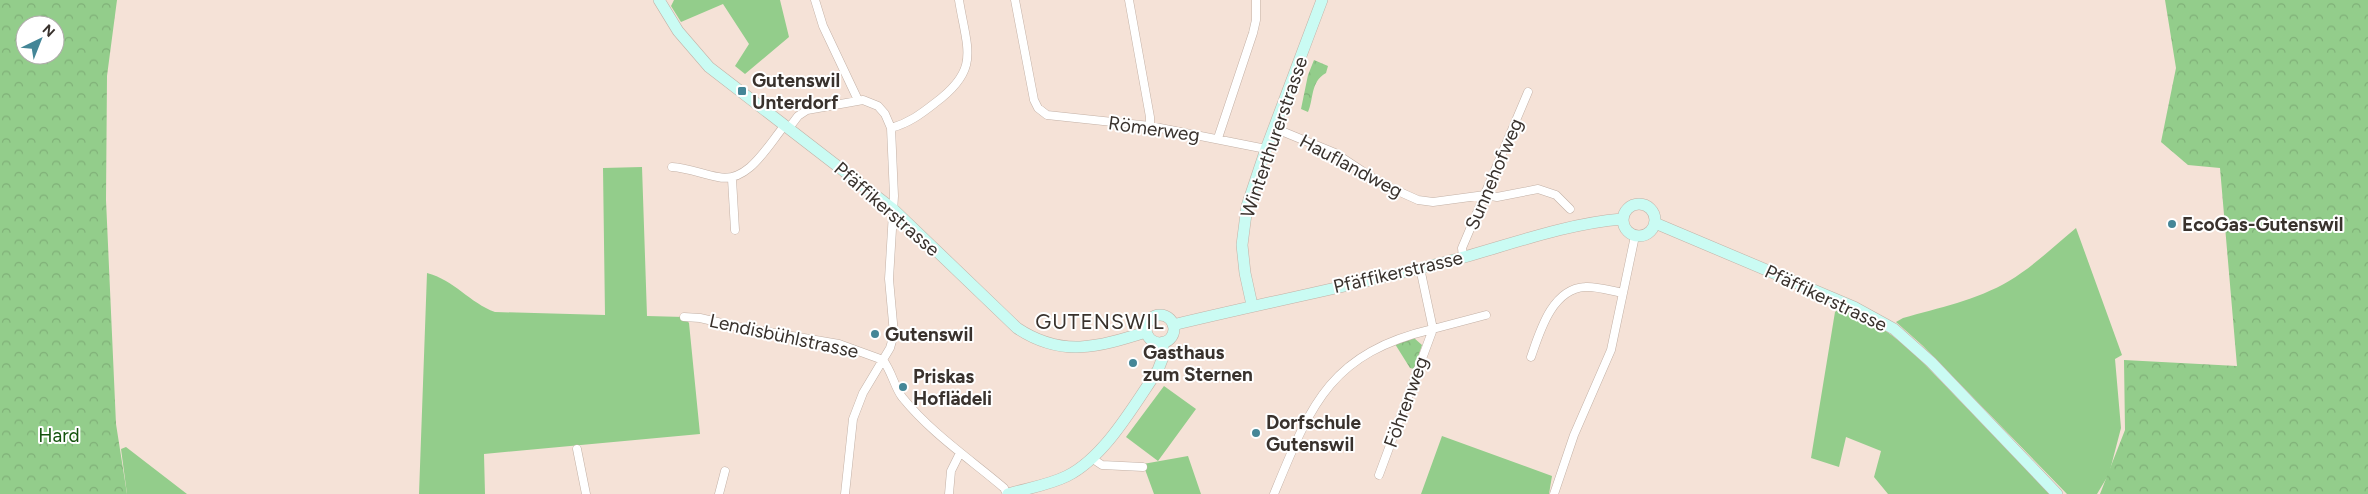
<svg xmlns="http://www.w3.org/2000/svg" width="2368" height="494" font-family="Figtree,sans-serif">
	<defs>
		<pattern id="forest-crowns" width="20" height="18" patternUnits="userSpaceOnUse" patternTransform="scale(1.25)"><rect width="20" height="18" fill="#93cd8b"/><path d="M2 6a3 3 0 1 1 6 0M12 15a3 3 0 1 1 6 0" fill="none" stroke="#80b078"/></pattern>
	</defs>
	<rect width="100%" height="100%" fill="#f5e2d7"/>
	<path fill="#93cd8b" d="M674 0H780L789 37 745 74 735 66 749 44 723 4 681 22 671 6Z
		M642 167 647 316 684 317 689 323 700 434 484 454 485 494H419L427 273C454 280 470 303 495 312L605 315 603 168Z
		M2076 228 2122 355 2115 359 2121 428 2109 474 2097 494H2067L1923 346 1896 322 1903 318C1938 308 1977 300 2009 281 2034 266 2054 246 2076 228Z
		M1840 308 1882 328 1910 349 2050 494H1888L1874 477 1881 451 1846 437 1839 467 1811 458 1834 318 1835 312Z
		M1164 386 1196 409 1158 461 1126 437Z
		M1442 436 1552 476 1549 494H1421Z
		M126 447 187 494H127L121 449Z
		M1188 456 1201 494H1154L1143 464Z"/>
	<path fill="url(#forest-crowns)" fill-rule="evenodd" d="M0 0H117L107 76 106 200 116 424 127 494H0ZM25 25H55V55H25Z
		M2165 0H2368V494H2100L2125 430 2124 360 2237 366 2220 168 2188 165 2161 142 2176 68Z
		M1314 60 1328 66 1326 73C1310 82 1314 99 1308 112L1301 109 1308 75Z
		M1414 338 1422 345 1414 369 1410 368 1395 344Z"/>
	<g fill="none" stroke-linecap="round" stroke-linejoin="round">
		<g stroke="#c3b1a6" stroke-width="9">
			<path id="street" d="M815 0 823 26 858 100
				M1015 0 1034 100 1038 108 1047 115 1150 126 1266 149
				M1129 0 1150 117V126
				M789 128 798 116 807 110 863 100 878 106 885 114 891 128 894 196 889 279 894 334 890 348 863 393 853 419 845 494
				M891 128C909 123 921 114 935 103 981 69 967 50 959 0
				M1274 128 1335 153 1382 184 1418 200 1433 202 1485 195 1497 197 1538 189 1556 195 1570 209
				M1218 138 1253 33 1256 20V0
				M672 167C688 168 702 174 718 177 748 184 768 145 785 125
				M732 179 735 230
				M1463 257 1462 248 1528 92
				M684 317 700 318 739 327 839 344 883 360
				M1531 357C1540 331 1552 289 1585 287 1597 286 1611 291 1623 293
				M883 360C892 372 894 386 902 397 931 433 970 459 1004 488L1007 494
				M577 449 586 494
				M1093 459 1102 465 1143 467
				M1379 475 1433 329 1486 315
				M719 494 725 471
				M949 494 951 471 960 453
				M1274 494C1311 404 1330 353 1433 329L1420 268
				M1554 494 1574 435 1611 350 1635 236"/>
		</g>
		<g stroke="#c3b1a6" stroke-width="12">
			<path id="secondary" d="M659 0 678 31 709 67 893 209 1017 328C1062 358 1098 347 1146 332
				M1623 220a16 16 0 1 1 32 0a16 16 0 1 1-32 0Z
				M1655 223 1854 307 1894 329 1931 362 2057 494
				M1252 305 1245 273 1242 245 1247 206 1266 149 1322 0
				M1146 329a14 14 0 1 1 28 0a14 14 0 1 1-28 0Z
				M1173 325C1264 303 1355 285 1446 262 1504 247 1562 224 1622 219
				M1008 494C1028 488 1049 485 1067 476 1105 457 1134 405 1158 370L1163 357V342"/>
		</g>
		<use href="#street" stroke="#fff" stroke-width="8"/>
		<use href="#secondary" stroke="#cafbf3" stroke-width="11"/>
	</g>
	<g fill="#448697" stroke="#fff" stroke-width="2">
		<rect x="737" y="86" width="10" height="10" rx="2.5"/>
		<circle cx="2172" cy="224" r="5"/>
		<circle cx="875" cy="334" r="5"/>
		<circle cx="1133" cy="363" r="5"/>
		<circle cx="903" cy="387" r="5"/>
		<circle cx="1256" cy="433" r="5"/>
	</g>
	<g text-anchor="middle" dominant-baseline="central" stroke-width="4" stroke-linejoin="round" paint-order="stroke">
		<g font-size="19" font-weight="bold" fill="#39322d" stroke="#fff" text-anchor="start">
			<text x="752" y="80">Gutenswil<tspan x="752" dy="22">Unterdorf</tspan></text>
			<text x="2182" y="224">EcoGas-Gutenswil</text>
			<text x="885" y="334">Gutenswil</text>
			<text x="1143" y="352">Gasthaus<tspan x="1143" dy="22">zum Sternen</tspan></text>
			<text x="913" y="376">Priskas<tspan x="913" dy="22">Hoflädeli</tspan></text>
			<text x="1266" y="422">Dorfschule<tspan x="1266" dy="22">Gutenswil</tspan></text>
		</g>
		<g font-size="19" fill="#39322d" stroke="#fff">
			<text transform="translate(1154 129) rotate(8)">Römerweg</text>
			<text transform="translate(1274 137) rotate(-71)">Winterthurerstrasse</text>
			<text transform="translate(1351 166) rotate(28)">Hauflandweg</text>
			<text transform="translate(1494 174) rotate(-67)">Sunnehofweg</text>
			<text transform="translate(887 209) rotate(41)">Pfäffikerstrasse</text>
			<text transform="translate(1398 272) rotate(-13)">Pfäffikerstrasse</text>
			<text transform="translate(1826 298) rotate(25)">Pfäffikerstrasse</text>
			<text transform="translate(784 336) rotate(12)">Lendisbühlstrasse</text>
			<text transform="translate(1406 402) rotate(-70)">Föhrenweg</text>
		</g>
		<g font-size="19" fill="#14530d" stroke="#fff">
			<text x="59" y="435">Hard</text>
		</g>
		<g font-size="21" letter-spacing="1" fill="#39322d" stroke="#fff">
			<text x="1100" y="321">GUTENSWIL</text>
		</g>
	</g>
	<g transform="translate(40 40) rotate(43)"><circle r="24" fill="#ffffff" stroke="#b0adab"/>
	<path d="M0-4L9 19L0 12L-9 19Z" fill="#448697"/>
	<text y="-8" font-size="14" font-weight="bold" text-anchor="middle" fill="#39322d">N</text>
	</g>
</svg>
